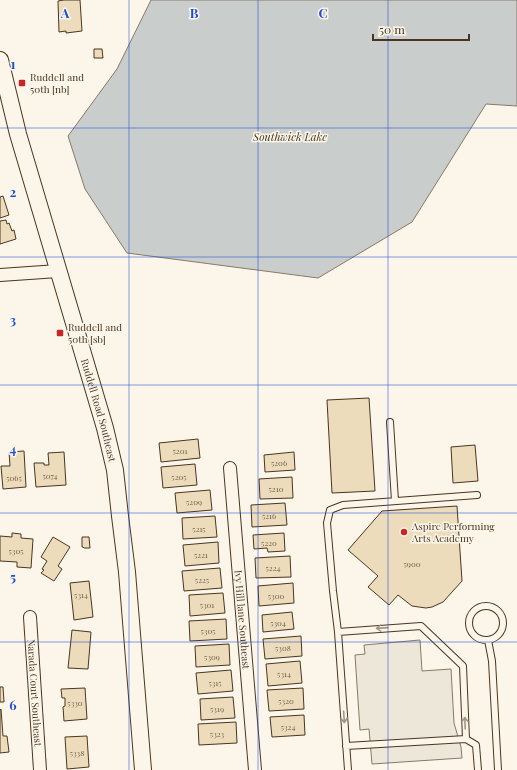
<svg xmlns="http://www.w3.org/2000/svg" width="517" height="770" font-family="'Playfair Display',serif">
	<rect width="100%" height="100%" fill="#fbf6e9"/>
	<path fill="#ede7d9" stroke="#887966" d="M420 640 422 671 451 669 454 723 461 747 462 758 372 764 369 729 360 730 355 655 365 654 364 645Z"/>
	<path fill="#c9cecd" stroke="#887966" d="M151 0H517V106L486 104 412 222 318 278 127 253 85 189 68 136 117 69Z"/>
	<path fill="#ecdcbc" stroke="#4a3520" d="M64 0H80L82 31 66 33V31L59 32 58 1Z
		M94 49H102L103 58H94Z
		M3 196 9 215 0 218V197Z
		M6 220 7 224 9 223 12 231 14 230 16 239 0 244V221Z
		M369 398 375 491 332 493 327 400Z
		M198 439 200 458 161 462 159 443Z
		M475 445 478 481 453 483 451 447Z
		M24 451 26 487 3 489 1 466H10L9 452Z
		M64 452 66 485 36 487 34 463H44V465H49L48 453Z
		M294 452 295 470 265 472 264 455Z
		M195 464 197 485 163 488 161 467Z
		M292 477 293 498 260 499 259 479Z
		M210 490 212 510 177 513 175 493Z
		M285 503 287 525 252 527 251 505Z
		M457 506 462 581 443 602 432 607 426 608 412 606 398 595 389 605 368 587 378 576 348 550 382 511Z
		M215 516 217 537 183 539 182 518Z
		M12 533 21 534V538L33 539 31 568 17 567V562L0 561V536L12 537Z
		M284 533 285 551 268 552 267 548 254 549 253 535Z
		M53 537 70 547 58 566 62 569 54 581 41 573 44 570 42 569 47 561 41 557Z
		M82 537H89L90 548H84L83 547H82Z
		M218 542 219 563 185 566 183 545Z
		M290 556 291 577 256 578 255 558Z
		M220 568 222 588 184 591 182 571Z
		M89 581 93 617 74 620 70 583Z
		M293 583 294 603 259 606 258 586Z
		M223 593 225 613 190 616 189 595Z
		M292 612 294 629 263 632 262 615Z
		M226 619 227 639 190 641 189 621Z
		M72 630 91 632 88 669 68 668Z
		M301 636 302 656 265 659 263 639Z
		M229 644 230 665 196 667 195 646Z
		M300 661 302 683 268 686 266 664Z
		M231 670 233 691 198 694 196 673Z
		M0 687H3L4 702H0Z
		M85 688 87 719 64 721 63 707 65 706V698H62L61 689Z
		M303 688 304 709 269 711 267 690Z
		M233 697 235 718 201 720 200 699Z
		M1 709 3 736H7L9 752 0 753V710Z
		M304 715 305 735 272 737 270 717Z
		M236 722 237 743 199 745 198 724Z
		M87 736 89 767 67 769 65 737Z"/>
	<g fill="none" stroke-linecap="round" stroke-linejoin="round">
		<g stroke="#4a3520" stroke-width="8">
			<path id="service" d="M390 422 395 501
				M469 623a17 17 0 1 1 34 0a17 17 0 1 1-34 0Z
				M338 632 333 591 327 523 330 510 343 505 477 495
				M488 640 492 661 498 770
				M346 746 466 739
				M348 770 338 632 421 626 463 666 466 739 476 745 478 770"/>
		</g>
		<g stroke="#4a3520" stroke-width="14">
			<g id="minor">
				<path d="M0 275 58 271"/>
				<path id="s1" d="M230 468 255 770"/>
				<path id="s2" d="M30 617 40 770"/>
			</g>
		</g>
		<g stroke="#4a3520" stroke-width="18">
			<g id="secondary">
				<path id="s3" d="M0 60 18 134 105 428 115 470 120 516 127 572 143 770"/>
			</g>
		</g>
		<use href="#service" stroke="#fbf6e9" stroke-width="6"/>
		<use href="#minor" stroke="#fbf6e9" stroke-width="12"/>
		<use href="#secondary" stroke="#fbf6e9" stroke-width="16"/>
	</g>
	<defs><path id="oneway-shaft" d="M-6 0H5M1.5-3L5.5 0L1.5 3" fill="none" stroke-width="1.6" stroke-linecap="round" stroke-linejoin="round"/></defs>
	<g stroke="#a29684">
		<use href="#oneway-shaft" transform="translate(382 628) rotate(176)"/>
		<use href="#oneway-shaft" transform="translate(344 717) rotate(86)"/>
		<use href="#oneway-shaft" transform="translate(465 723) rotate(-92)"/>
	</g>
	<path fill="none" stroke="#1d4ed8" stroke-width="1" stroke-opacity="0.55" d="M129 0V770M258 0V770M388 0V770M0 128H517M0 257H517M0 385H517M0 513H517M0 642H517"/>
	<g fill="#c62828" stroke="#fbf6e9" stroke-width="1.5">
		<rect x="18" y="79" width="8" height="8" rx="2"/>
		<rect x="56" y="329" width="8" height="8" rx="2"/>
		<circle cx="404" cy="532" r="4"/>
	</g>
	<g text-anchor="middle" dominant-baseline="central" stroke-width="3" stroke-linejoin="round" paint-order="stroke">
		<g font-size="8" fill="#725f47">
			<text x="180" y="450">5201</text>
			<text x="279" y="462">5206</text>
			<text x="50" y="475">5074</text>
			<text x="179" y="476">5205</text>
			<text x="14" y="477">5065</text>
			<text x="276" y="488">5210</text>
			<text x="194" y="501">5209</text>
			<text x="269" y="515">5216</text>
			<text x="199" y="528">5215</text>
			<text x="269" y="542">5220</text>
			<text x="16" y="550">5305</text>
			<text x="201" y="554">5221</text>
			<text x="412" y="563">5900</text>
			<text x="273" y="567">5224</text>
			<text x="202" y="579">5225</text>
			<text x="81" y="594">5314</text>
			<text x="276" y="595">5300</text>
			<text x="207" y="604">5301</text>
			<text x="278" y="622">5304</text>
			<text x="208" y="630">5305</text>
			<text x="283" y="647">5308</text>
			<text x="212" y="656">5309</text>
			<text x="284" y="673">5314</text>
			<text x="215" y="682">5315</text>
			<text x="286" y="700">5320</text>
			<text x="75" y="702">5330</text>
			<text x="217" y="708">5319</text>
			<text x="288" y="726">5324</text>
			<text x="217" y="733">5323</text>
			<text x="77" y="752">5338</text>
		</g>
		<g font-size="10" fill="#4a3520" stroke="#fbf6e9" text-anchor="start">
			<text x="30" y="77">Ruddell and<tspan x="30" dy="12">50th [nb]</tspan></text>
			<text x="68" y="327">Ruddell and<tspan x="68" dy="12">50th [sb]</tspan></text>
			<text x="412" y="526">Aspire Performing<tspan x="412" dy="12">Arts Academy</tspan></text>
		</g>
		<g font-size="10" fill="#4a3520" stroke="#fbf6e9">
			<text stroke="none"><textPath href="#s3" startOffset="364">Ruddell Road Southeast</textPath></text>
			<text stroke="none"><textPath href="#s1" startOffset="152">Ivy Hill lane Southeast</textPath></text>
			<text stroke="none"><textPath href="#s2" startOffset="76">Narada Court Southeast</textPath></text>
		</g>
		<g font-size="11" font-style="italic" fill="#4a3520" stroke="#fbf6e9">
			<text x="290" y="136">Southwick Lake</text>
		</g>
	</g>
	<g font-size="13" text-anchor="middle" font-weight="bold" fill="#1d4ed8" stroke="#fbf6e9" stroke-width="3" stroke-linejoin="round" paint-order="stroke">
		<text x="65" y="18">A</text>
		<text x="194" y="18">B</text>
		<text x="323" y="18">C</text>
		<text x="13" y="69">1</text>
		<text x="13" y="197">2</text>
		<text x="13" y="325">3</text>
		<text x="13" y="454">4</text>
		<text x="13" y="582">5</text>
		<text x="13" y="710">6</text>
	</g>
	<path d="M373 34v6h96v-6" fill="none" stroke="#4a3520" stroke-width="2"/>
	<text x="379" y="34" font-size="12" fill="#4a3520" stroke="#fbf6e9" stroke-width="3" paint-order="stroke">50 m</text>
</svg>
